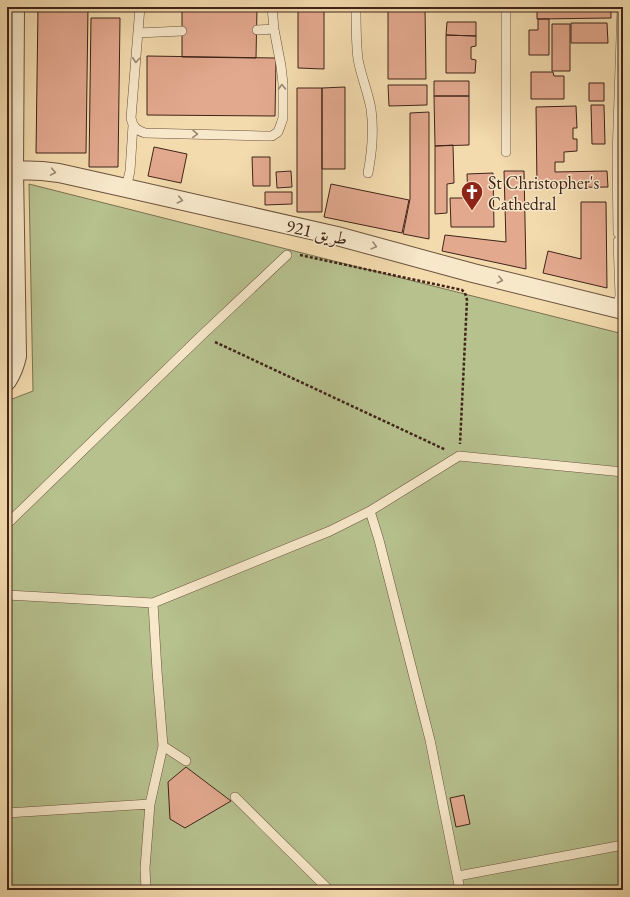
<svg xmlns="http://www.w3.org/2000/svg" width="630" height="897" font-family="'EB Garamond',Amiri,serif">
	<rect width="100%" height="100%" fill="#f3dbae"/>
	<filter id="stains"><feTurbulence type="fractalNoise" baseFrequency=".005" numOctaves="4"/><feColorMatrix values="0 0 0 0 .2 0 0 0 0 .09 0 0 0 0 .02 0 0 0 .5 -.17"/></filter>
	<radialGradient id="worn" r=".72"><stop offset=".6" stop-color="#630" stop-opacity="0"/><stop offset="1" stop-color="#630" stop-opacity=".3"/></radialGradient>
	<path fill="#b6c18e" stroke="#7a7253" d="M29 184 623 334V890H7V401L33 391Z"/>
	<path fill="#e3a98f" stroke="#3f2418" d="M38 7H88L86 153H36Z
		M182 7H257L256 58 182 57Z
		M298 7H324V69L298 68Z
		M388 7H425L426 79H388Z
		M537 7H611V18L537 19Z
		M91 18H120L118 167H89Z
		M538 19H549V55H529V30H538Z
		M447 22H476V36L446 35Z
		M571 23H607L608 43H571Z
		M552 24H570V71H552Z
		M446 35 476 36V46L471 47V59L476 60 475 73H446Z
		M147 56 276 58 275 116 147 115Z
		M531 72H553L554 76H564V99H531Z
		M434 81H469V96H434Z
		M589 83H604V101H589Z
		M388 85H427V105L389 106Z
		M345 87V169H322V88Z
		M297 88H322V212H297Z
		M434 96H469V145L435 146Z
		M591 105H604L605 144H592Z
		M576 106 577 128H573V139H577V151L564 152V162H555V172L607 171 608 187 537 188 536 107Z
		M429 112V239L403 234 410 199V113Z
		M453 145 454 183 447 184V213L435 214V146Z
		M154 147 187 154 181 183 148 176Z
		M252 157H270V186H253Z
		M291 171 292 187 277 188 276 172Z
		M504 171H524L526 269 442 251 445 235 506 242Z
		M493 173 494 227H451L450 198H468L467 174Z
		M331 184 409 200 402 233 324 217Z
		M265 192H292V204L265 205Z
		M581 202H606L607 288 543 273 548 251 581 259Z
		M186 767 231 801 185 828 170 819 168 782Z
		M464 795 470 824 456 827 450 798Z"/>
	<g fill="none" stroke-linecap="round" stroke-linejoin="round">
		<g stroke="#6c523e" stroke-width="10">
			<path id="service" d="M140 7 131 118C133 127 136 130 145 133L264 136H272L278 132 281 124 283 118V84L281 66 274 29 272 7
				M356 7C356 24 356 42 358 59 361 76 368 92 371 109 374 131 372 152 368 173
				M506 7V152
				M257 30 274 29
				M138 33 182 31
				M126 188 130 171 133 125
				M618 233 617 157 622 7
				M618 308 620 295 618 241
				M370 511 379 540 430 740 460 890
				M7 524 201 336 287 255
				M7 595 153 603 330 531 370 511 459 456 623 472
				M163 746 186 761
				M235 797 329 890
				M7 813 150 804
				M458 876 623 845
				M146 890 145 868 150 804 163 746 157 671 153 603"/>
		</g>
		<g stroke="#6c523e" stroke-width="20">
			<path id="minor" d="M14 170 42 171 59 173 126 188 337 236 473 273 623 310
				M7 381C12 373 15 366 17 356L14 170 15 7"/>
		</g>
		<path stroke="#3f2418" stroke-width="2.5" stroke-dasharray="3 2" stroke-linecap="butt" d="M300 255 462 290 465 293 467 300 460 444
			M215 342 446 450"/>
		<use href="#service" stroke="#f7e8ca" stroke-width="9"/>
		<use href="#minor" stroke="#f7e8ca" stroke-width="18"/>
	</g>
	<defs><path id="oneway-chevron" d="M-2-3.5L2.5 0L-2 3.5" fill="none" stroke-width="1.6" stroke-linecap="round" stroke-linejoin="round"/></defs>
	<g stroke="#9b8671">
		<use href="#oneway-chevron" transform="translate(136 60) rotate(95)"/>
		<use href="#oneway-chevron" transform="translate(282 87) rotate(-91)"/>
		<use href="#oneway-chevron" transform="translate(195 134) rotate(2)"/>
		<use href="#oneway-chevron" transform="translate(53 172) rotate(10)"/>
		<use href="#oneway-chevron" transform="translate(180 200) rotate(13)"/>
		<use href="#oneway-chevron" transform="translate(374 246) rotate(15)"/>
		<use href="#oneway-chevron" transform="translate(500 280) rotate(14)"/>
	</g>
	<defs>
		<g id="church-pin" transform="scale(1.15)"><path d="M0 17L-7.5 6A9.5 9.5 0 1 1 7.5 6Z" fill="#8f2418" stroke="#f7e8ca"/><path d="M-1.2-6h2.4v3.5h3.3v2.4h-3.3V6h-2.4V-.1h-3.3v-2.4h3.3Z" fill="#fff"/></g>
	</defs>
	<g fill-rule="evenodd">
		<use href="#church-pin" x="472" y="192"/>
	</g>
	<g text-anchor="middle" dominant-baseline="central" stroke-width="3" stroke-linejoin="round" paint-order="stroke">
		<g font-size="18" fill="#3f2418" stroke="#f7e8ca" text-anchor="start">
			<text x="488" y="182">St Christopher's<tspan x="488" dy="21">Cathedral</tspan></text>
		</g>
		<g font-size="18" fill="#3f2418" stroke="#f7e8ca">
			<text transform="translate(317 232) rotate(13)">طريق 921</text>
		</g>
	</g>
	<rect width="630" height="897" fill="none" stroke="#f3dbae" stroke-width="24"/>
	<rect x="8" y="8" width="614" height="881" fill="none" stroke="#3f2418" stroke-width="2"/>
	<rect x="12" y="12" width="606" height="873" fill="none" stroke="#3f2418"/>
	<rect width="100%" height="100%" filter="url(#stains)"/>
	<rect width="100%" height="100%" fill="url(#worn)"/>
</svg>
